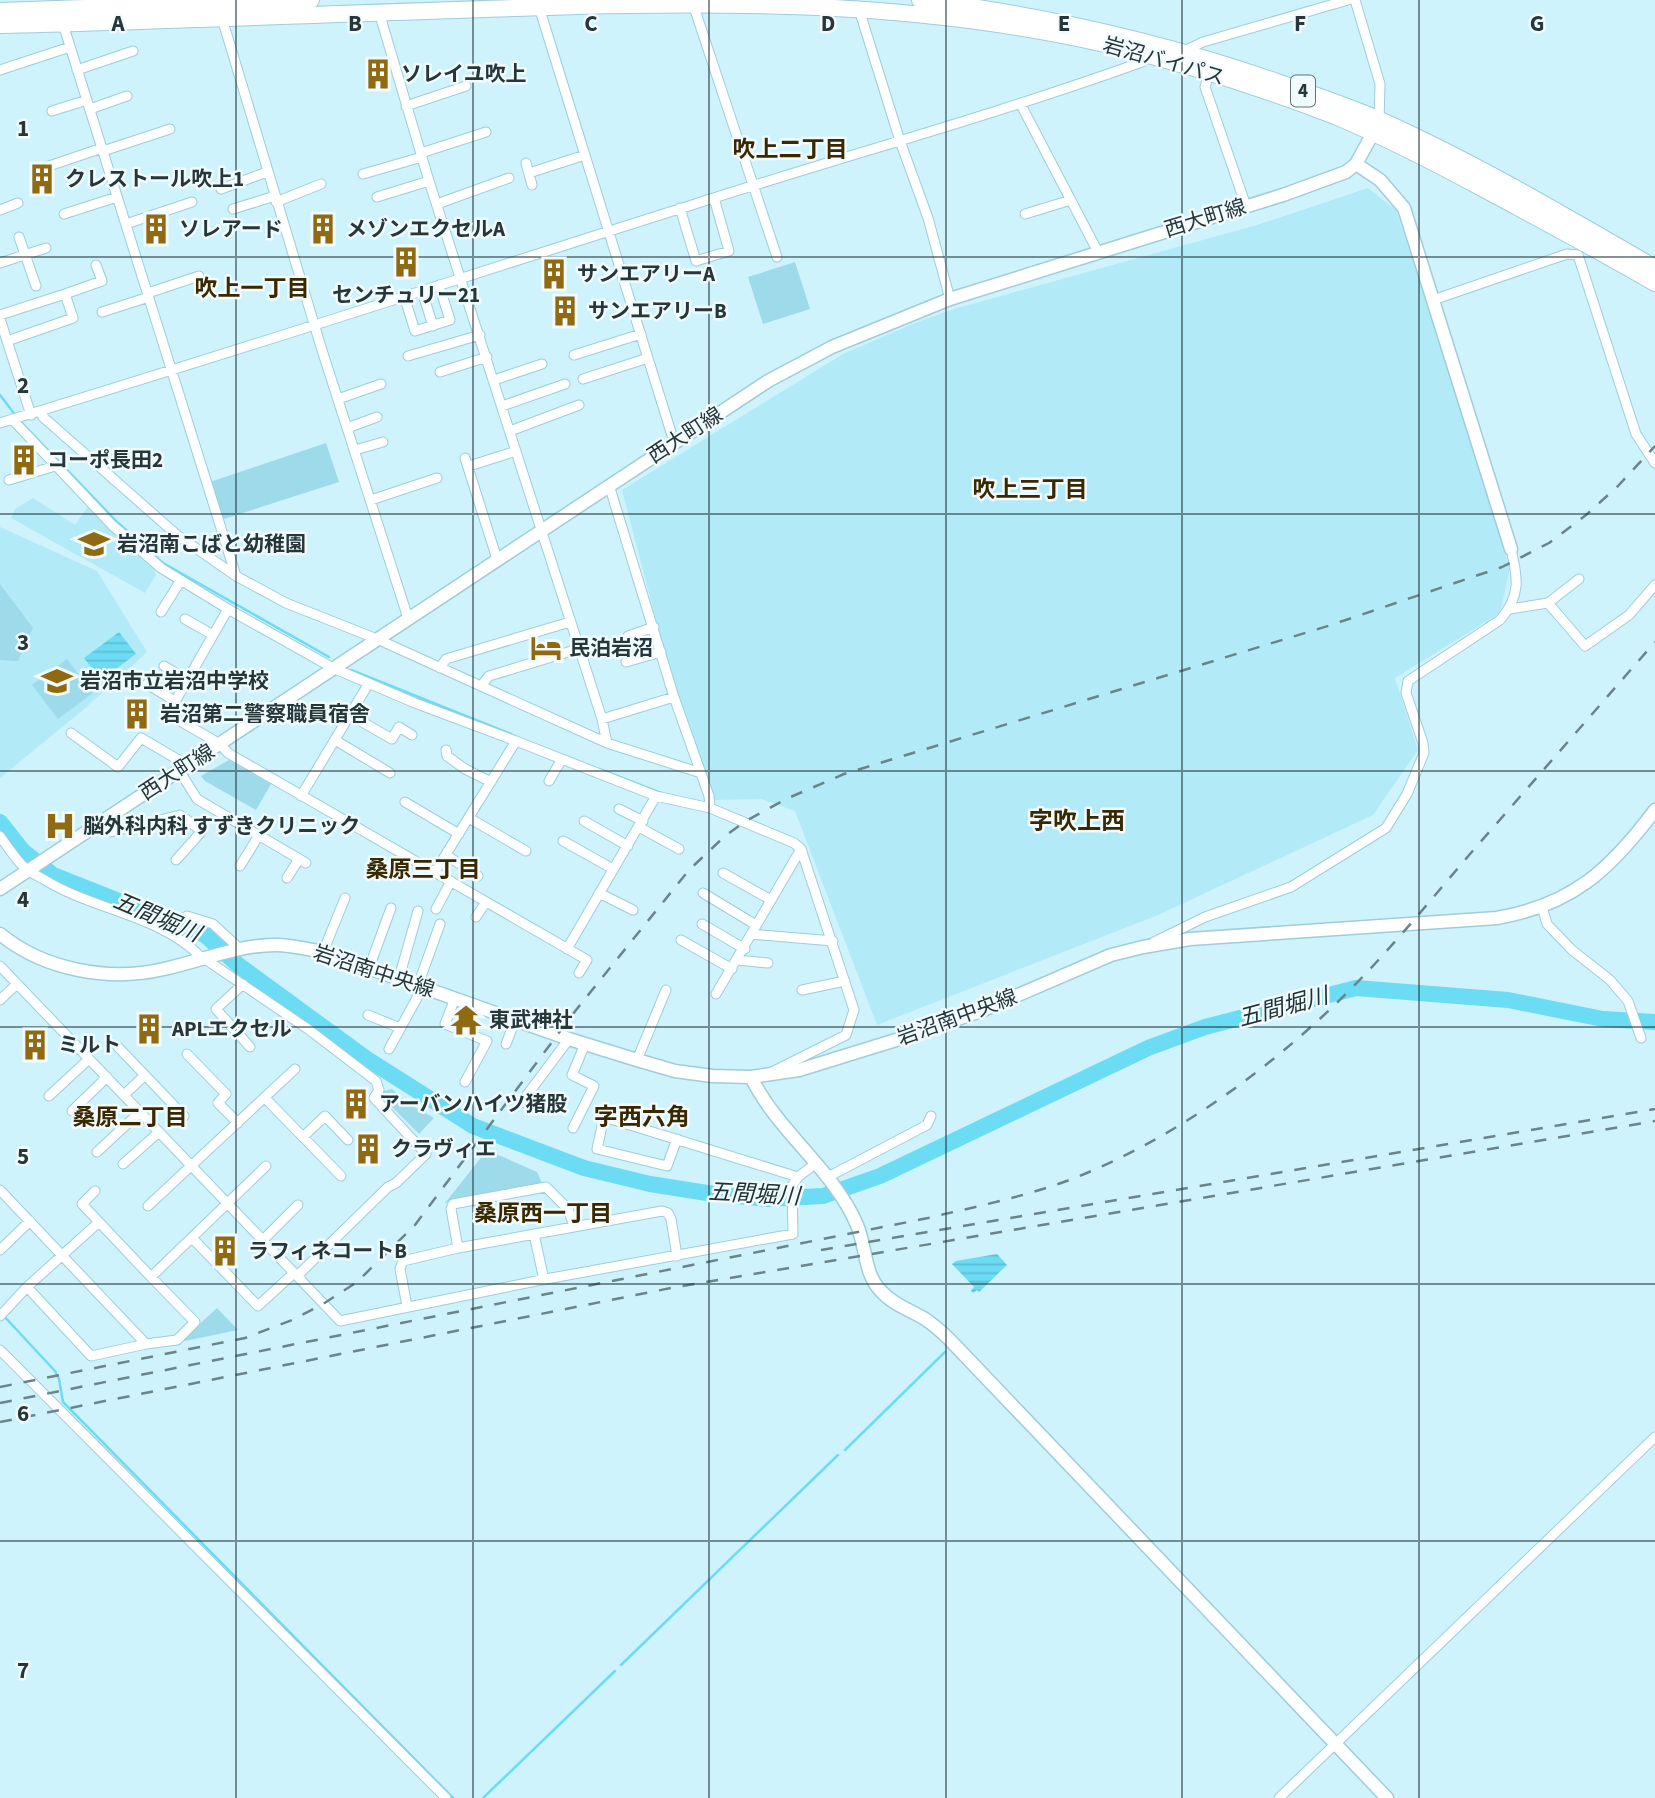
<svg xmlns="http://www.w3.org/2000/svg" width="1655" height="1798" font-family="'Source Sans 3','Noto Sans JP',sans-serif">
	<defs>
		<pattern id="water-rules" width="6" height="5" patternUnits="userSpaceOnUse" patternTransform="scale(1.75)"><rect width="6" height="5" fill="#6cdbf4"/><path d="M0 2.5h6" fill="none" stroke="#5dbdd2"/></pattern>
	</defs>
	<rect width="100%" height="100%" fill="#cef3fc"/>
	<path fill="#b2eaf8" d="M1368 188 1396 210 1452 381 1510 568 1500 613 1395 678 1418 750 1373 815 1158 915 877 1025 795 811 761 799 714 800 666 658 622 490 843 354 915 323 954 309 1257 225Z
		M33 498 75 525 89 505 152 563 156 575 145 593 11 518 15 509Z
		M0 527 97 571 147 652 83 710 0 778Z"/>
	<path fill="#9ddbea" d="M795 262 810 309 763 324 748 277Z
		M326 443 339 482 224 519 210 482Z
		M0 584 33 628 18 661 0 660Z
		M67 659 93 693 58 719 32 685Z
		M229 760 271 784 256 810 205 781 201 776Z
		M392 1089 406 1102 434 1118 419 1134 384 1099V1091Z
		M487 1150 537 1172 543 1185 445 1203Z
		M217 1308 238 1330 180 1342Z"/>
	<path fill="url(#water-rules)" d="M119 632 136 654 101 680 84 658Z
		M997 1254 1007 1265 979 1292 977 1290 973 1293 971 1291 974 1287 952 1264 956 1261Z"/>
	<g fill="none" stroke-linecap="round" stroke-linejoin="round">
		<path stroke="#6cdbf4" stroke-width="2.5" d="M0 395 16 416
			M20 421 117 522 163 563 329 657
			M351 670 511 734
			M599 769 661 793
			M2 1314 55 1371 59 1379 63 1402 453 1798
			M845 1450 945 1352
			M621 1665 838 1455
			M483 1798 615 1671"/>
		<path stroke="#6cdbf4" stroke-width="16" d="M0 822 23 851 53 875 205 935 237 964 367 1059 473 1126 584 1168 650 1184 707 1193 767 1199 823 1196 880 1176 1148 1048 1205 1027 1356 988 1508 1000 1603 1019 1655 1022"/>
		<g stroke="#9fcdd8" stroke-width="11">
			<path id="street" d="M1355 0 1380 84 1379 121
				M693 4 777 257
				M858 6 900 141 928 218 950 299
				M539 7 674 442
				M379 12 429 181 602 719 607 743
				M221 15 321 347 408 618
				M63 24 236 576
				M1184 51 1203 42 1348 0
				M0 70 70 47
				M77 70 133 51
				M1209 73 1205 87 1246 206
				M1020 103 1098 252
				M406 106 466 86
				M90 109 127 96
				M52 111 87 100
				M103 151 170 129
				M421 153 486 132
				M526 163 532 185
				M49 166 102 148
				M529 173 585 155
				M363 174 422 157
				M221 189 267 172
				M377 197 429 181
				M276 202 321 184
				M437 204 509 178
				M680 208 696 261 729 251 714 198
				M233 209 275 196
				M0 210 18 203
				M64 214 117 197
				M1025 214 1071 200
				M126 224 192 202
				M19 237 36 286
				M0 263 46 248
				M422 291 433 326
				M148 293 199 276
				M65 294 102 281 96 265
				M404 296 415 331 450 320 439 285
				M1433 300 1567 254 1578 255 1636 434 1655 463
				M102 312 149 297
				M0 315 65 294 73 318 7 341
				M0 319 31 415
				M574 355 641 334
				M408 356 480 335
				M440 372 487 357
				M583 379 648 358
				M494 380 542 364
				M338 399 381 384
				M502 406 565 384
				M41 411 43 417 177 535 236 576 286 603 377 639 607 743 701 773
				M12 419 112 525 161 568 228 609 333 668 415 703 516 741
				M0 423C232 353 463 277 695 204 844 156 995 115 1142 62L1149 56
				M347 428 377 417
				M510 431 579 405
				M355 450 383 442
				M465 458 497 559
				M469 466 516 451
				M9 480 55 466
				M609 485 674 697 709 796 710 808
				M371 500 437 478
				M1548 603 1579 579
				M228 609 168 714 220 744 228 753 587 960 579 973
				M1510 609 1548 603 1585 646 1629 615 1655 585
				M161 612 181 580
				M185 619 213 635
				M628 636 654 627
				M626 662 661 652
				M164 666 187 680
				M440 668 446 659 570 622
				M147 684 175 701
				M481 686 489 676 578 649
				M350 715 392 739 399 727 412 735
				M602 719 674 697
				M71 733 118 767 141 738 187 765
				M335 740 390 773
				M446 750 447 756 465 769 491 782
				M179 770 197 799 306 863
				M549 781 562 759
				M301 796 369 683
				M405 802 459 834
				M619 809 643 821
				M469 818 526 851
				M102 821 111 832 180 815 202 831 176 860
				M584 821 628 846
				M639 827 679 849
				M0 836C7 846 14 857 23 866 29 872 38 876 45 880 95 911 162 915 203 959
				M563 841 613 869
				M446 855 478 876
				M240 866 259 835
				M435 872 516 741 656 796
				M723 873 771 900
				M287 878 299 859
				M599 893 633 910
				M703 893 756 925
				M1542 907 1547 924 1572 950 1610 980 1628 1001 1641 1038
				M436 909 451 881
				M187 916 213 924 241 950
				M476 917 486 902
				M702 924 745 949
				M751 934 833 941
				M681 940 732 969
				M1154 942 1205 917 1291 887 1386 828 1407 794 1424 753 1423 743 1406 693 1408 681 1500 620C1521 596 1518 578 1511 549
				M567 949 656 796 710 808 794 843 801 849 854 1010 846 1035 772 1072
				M323 952 345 898
				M737 960 768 963
				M0 966 297 1276 388 1187 396 1183 426 1154 374 1098 379 1090 376 1081 308 1029 205 959
				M369 968 391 908
				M399 978 418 911
				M243 984 216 1009 250 1047
				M418 985 440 924
				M802 990 845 981
				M716 994 801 849
				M455 998 445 1024 487 1041 465 1082
				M0 1000 17 984
				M368 1015 400 1028
				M506 1044 516 1018
				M118 1047 184 1116
				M389 1049 423 987
				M187 1054 226 1094 218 1103 238 1123
				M637 1060 666 990
				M124 1095 144 1076
				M49 1096 89 1059
				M265 1098 341 1176
				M521 1103 569 1039
				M72 1111 107 1077
				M573 1128 594 1086 572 1075 585 1044
				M303 1137 325 1116 348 1140
				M677 1139 667 1166 597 1149 604 1117 798 1177
				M97 1152 140 1112
				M123 1164 159 1132
				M826 1178 927 1125 931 1116
				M0 1190 146 1344 177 1340 195 1322 151 1277
				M95 1191 82 1204 99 1222
				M148 1206 295 1069
				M534 1234 544 1280
				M192 1238 258 1306 294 1273
				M263 1240 298 1205
				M458 1248 451 1209 453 1204 546 1187 568 1209 574 1226
				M0 1250 30 1221
				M297 1276 340 1321 546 1279 793 1234 792 1186 798 1177 815 1164
				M27 1287 91 1356 146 1344
				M407 1306 400 1269 403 1261 458 1248 662 1211 668 1213 671 1219 677 1256
				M0 1316 27 1287 99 1222 151 1277 266 1166
				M0 1350 446 1798
				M1279 1798 1655 1437"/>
		</g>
		<g stroke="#9fcdd8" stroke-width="15">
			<path id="secondary" d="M1356 164 1380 180 1404 208 1511 549
				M0 889 768 381 832 347 950 299 1283 195 1346 172 1356 164 1373 133
				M0 934C44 970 109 982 164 969 200 961 238 945 275 945 291 945 307 949 323 952L569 1039 637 1060 675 1071 712 1076 751 1077 799 1070 896 1040 981 1011 1111 955 1143 947 1190 939 1497 918C1572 905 1610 870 1655 810
				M751 1077C777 1131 834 1170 857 1225 866 1246 864 1273 880 1290 892 1304 910 1310 925 1319 934 1325 942 1332 950 1340L1387 1798"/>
		</g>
		<g stroke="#9fcdd8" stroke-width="18">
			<path id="highway" d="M920 0C1043 15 1163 42 1280 83 1314 95 1347 106 1380 120 1474 162 1565 216 1655 268
				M0 11 311 0
				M0 25C172 21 344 13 515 8 714 1 911 0 1105 44 1183 63 1260 87 1335 116 1385 137 1434 162 1482 188 1540 219 1598 250 1655 283"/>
		</g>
		<use href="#street" stroke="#fff" stroke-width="9"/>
		<use href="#secondary" stroke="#fff" stroke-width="12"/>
		<use href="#highway" stroke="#fff" stroke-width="16"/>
		<path stroke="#6a848a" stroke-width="2.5" stroke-dasharray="12 12" stroke-linecap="butt" d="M821 1250 1655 1109
			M0 1387 245 1338 292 1320 323 1304 357 1282 415 1225 576 1010 689 870 725 836 746 821 786 799 844 774 1331 625 1502 567 1549 543 1586 515 1618 486 1655 446
			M0 1403 928 1218C978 1206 1029 1196 1077 1177 1167 1141 1253 1081 1324 1015 1377 966 1423 909 1470 854 1532 783 1593 713 1655 642
			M0 1422 671 1288 1655 1121"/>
	</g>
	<path fill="none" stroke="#25373b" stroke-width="2" stroke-opacity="0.55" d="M236 0V1798M473 0V1798M709 0V1798M946 0V1798M1182 0V1798M1419 0V1798M0 257H1655M0 514H1655M0 771H1655M0 1027H1655M0 1284H1655M0 1541H1655"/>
	<defs>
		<g id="building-bare" transform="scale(2.415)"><path d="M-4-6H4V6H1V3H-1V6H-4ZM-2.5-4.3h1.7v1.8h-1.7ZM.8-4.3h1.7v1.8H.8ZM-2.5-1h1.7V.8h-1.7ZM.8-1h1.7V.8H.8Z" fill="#906a10" stroke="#f1fafd" stroke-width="2.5" paint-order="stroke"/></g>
		<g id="school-bare" transform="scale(2.415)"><path d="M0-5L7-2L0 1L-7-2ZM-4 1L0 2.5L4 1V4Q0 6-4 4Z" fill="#906a10" stroke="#f1fafd" stroke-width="2.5" paint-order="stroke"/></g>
		<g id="hotel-bare" transform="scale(2.415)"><path d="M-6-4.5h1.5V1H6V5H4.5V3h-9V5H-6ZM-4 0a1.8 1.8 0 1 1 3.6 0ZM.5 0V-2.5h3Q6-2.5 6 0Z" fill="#906a10" stroke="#f1fafd" stroke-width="2.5" paint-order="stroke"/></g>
		<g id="hospital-bare" transform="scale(2.415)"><path d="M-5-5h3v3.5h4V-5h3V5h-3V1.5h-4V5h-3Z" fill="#906a10" stroke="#f1fafd" stroke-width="2.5" paint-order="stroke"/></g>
		<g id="temple-bare" transform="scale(2.415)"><path d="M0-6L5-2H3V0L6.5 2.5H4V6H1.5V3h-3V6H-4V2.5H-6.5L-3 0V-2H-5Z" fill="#906a10" stroke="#f1fafd" stroke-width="2.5" paint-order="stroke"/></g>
	</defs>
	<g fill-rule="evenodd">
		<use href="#building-bare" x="378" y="74"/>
		<use href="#building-bare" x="42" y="179"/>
		<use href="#building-bare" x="156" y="229"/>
		<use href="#building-bare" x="323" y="229"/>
		<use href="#building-bare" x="406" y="262"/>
		<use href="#building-bare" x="554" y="274"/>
		<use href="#building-bare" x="565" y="311"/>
		<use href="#building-bare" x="24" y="460"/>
		<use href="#school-bare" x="94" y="544"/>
		<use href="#hotel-bare" x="546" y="648"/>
		<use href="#school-bare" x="57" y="681"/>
		<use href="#building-bare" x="137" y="714"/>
		<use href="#hospital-bare" x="60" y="826"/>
		<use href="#temple-bare" x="466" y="1020"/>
		<use href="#building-bare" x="149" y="1029"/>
		<use href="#building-bare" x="35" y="1045"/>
		<use href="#building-bare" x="356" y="1104"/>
		<use href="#building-bare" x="368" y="1149"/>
		<use href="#building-bare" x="225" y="1251"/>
	</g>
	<g text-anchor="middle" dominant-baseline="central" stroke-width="5" stroke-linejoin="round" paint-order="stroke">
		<rect fill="#f1fafd" stroke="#627275" stroke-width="2" x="1291" y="75.5" width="24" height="31" rx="5"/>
		<g font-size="19" font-weight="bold" fill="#25373b">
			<text x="1303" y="91">4</text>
		</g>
		<g font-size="21" fill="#25373b" stroke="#f1fafd">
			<text transform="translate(1164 61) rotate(16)">岩沼バイパス</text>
			<text transform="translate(1205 218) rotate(-17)">西大町線</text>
			<text transform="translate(685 435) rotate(-33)">西大町線</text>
			<text transform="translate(177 772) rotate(-33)">西大町線</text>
			<text transform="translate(374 971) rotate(18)">岩沼南中央線</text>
			<text transform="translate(957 1017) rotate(-20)">岩沼南中央線</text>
		</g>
		<g font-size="21" font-weight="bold" fill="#25373b" stroke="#f1fafd" text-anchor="start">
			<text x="401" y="74">ソレイユ吹上</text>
			<text x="65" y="179">クレストール吹上1</text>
			<text x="179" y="229">ソレアード</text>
			<text x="346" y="229">メゾンエクセルA</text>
			<text x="577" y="274">サンエアリーA</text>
			<text x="406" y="295" text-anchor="middle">センチュリー21</text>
			<text x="588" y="311">サンエアリーB</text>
			<text x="47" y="460">コーポ長田2</text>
			<text x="117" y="544">岩沼南こばと幼稚園</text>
			<text x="569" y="648">民泊岩沼</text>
			<text x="80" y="681">岩沼市立岩沼中学校</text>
			<text x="160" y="714">岩沼第二警察職員宿舎</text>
			<text x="83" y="826">脳外科内科 すずきクリニック</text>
			<text x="489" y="1020">東武神社</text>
			<text x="172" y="1029">APLエクセル</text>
			<text x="58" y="1045">ミルト</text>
			<text x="379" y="1104">アーバンハイツ猪股</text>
			<text x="391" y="1149">クラヴィエ</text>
			<text x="248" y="1251">ラフィネコートB</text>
		</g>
		<g font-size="23" font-weight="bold" fill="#3a2800" stroke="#f1fafd">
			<text x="790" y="149">吹上二丁目</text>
			<text x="252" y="288">吹上一丁目</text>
			<text x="1030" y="489">吹上三丁目</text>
			<text x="423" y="869">桑原三丁目</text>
			<text x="130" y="1117">桑原二丁目</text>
			<text x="543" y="1213">桑原西一丁目</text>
		</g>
		<g font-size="23" font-style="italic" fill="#1d3136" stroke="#f1fafd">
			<text transform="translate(157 917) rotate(23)">五間堀川</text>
			<text transform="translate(1283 1007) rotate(-15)">五間堀川</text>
			<text transform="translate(754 1194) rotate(3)">五間堀川</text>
		</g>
		<g font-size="24" font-weight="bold" fill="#3a2800" stroke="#f1fafd">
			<text x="1077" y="821">字吹上西</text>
			<text x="642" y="1117">字西六角</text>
		</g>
	</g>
	<g font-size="23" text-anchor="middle" font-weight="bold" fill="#25373b" stroke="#f1fafd" stroke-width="5" stroke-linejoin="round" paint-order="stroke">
		<text x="118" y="31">A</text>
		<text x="355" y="31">B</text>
		<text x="591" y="31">C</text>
		<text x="828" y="31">D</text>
		<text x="1064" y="31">E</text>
		<text x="1300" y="31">F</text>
		<text x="1537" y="31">G</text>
		<text x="23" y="136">1</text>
		<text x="23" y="393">2</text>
		<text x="23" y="650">3</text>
		<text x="23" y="907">4</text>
		<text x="23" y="1164">5</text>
		<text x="23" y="1421">6</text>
		<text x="23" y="1678">7</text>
	</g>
</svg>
